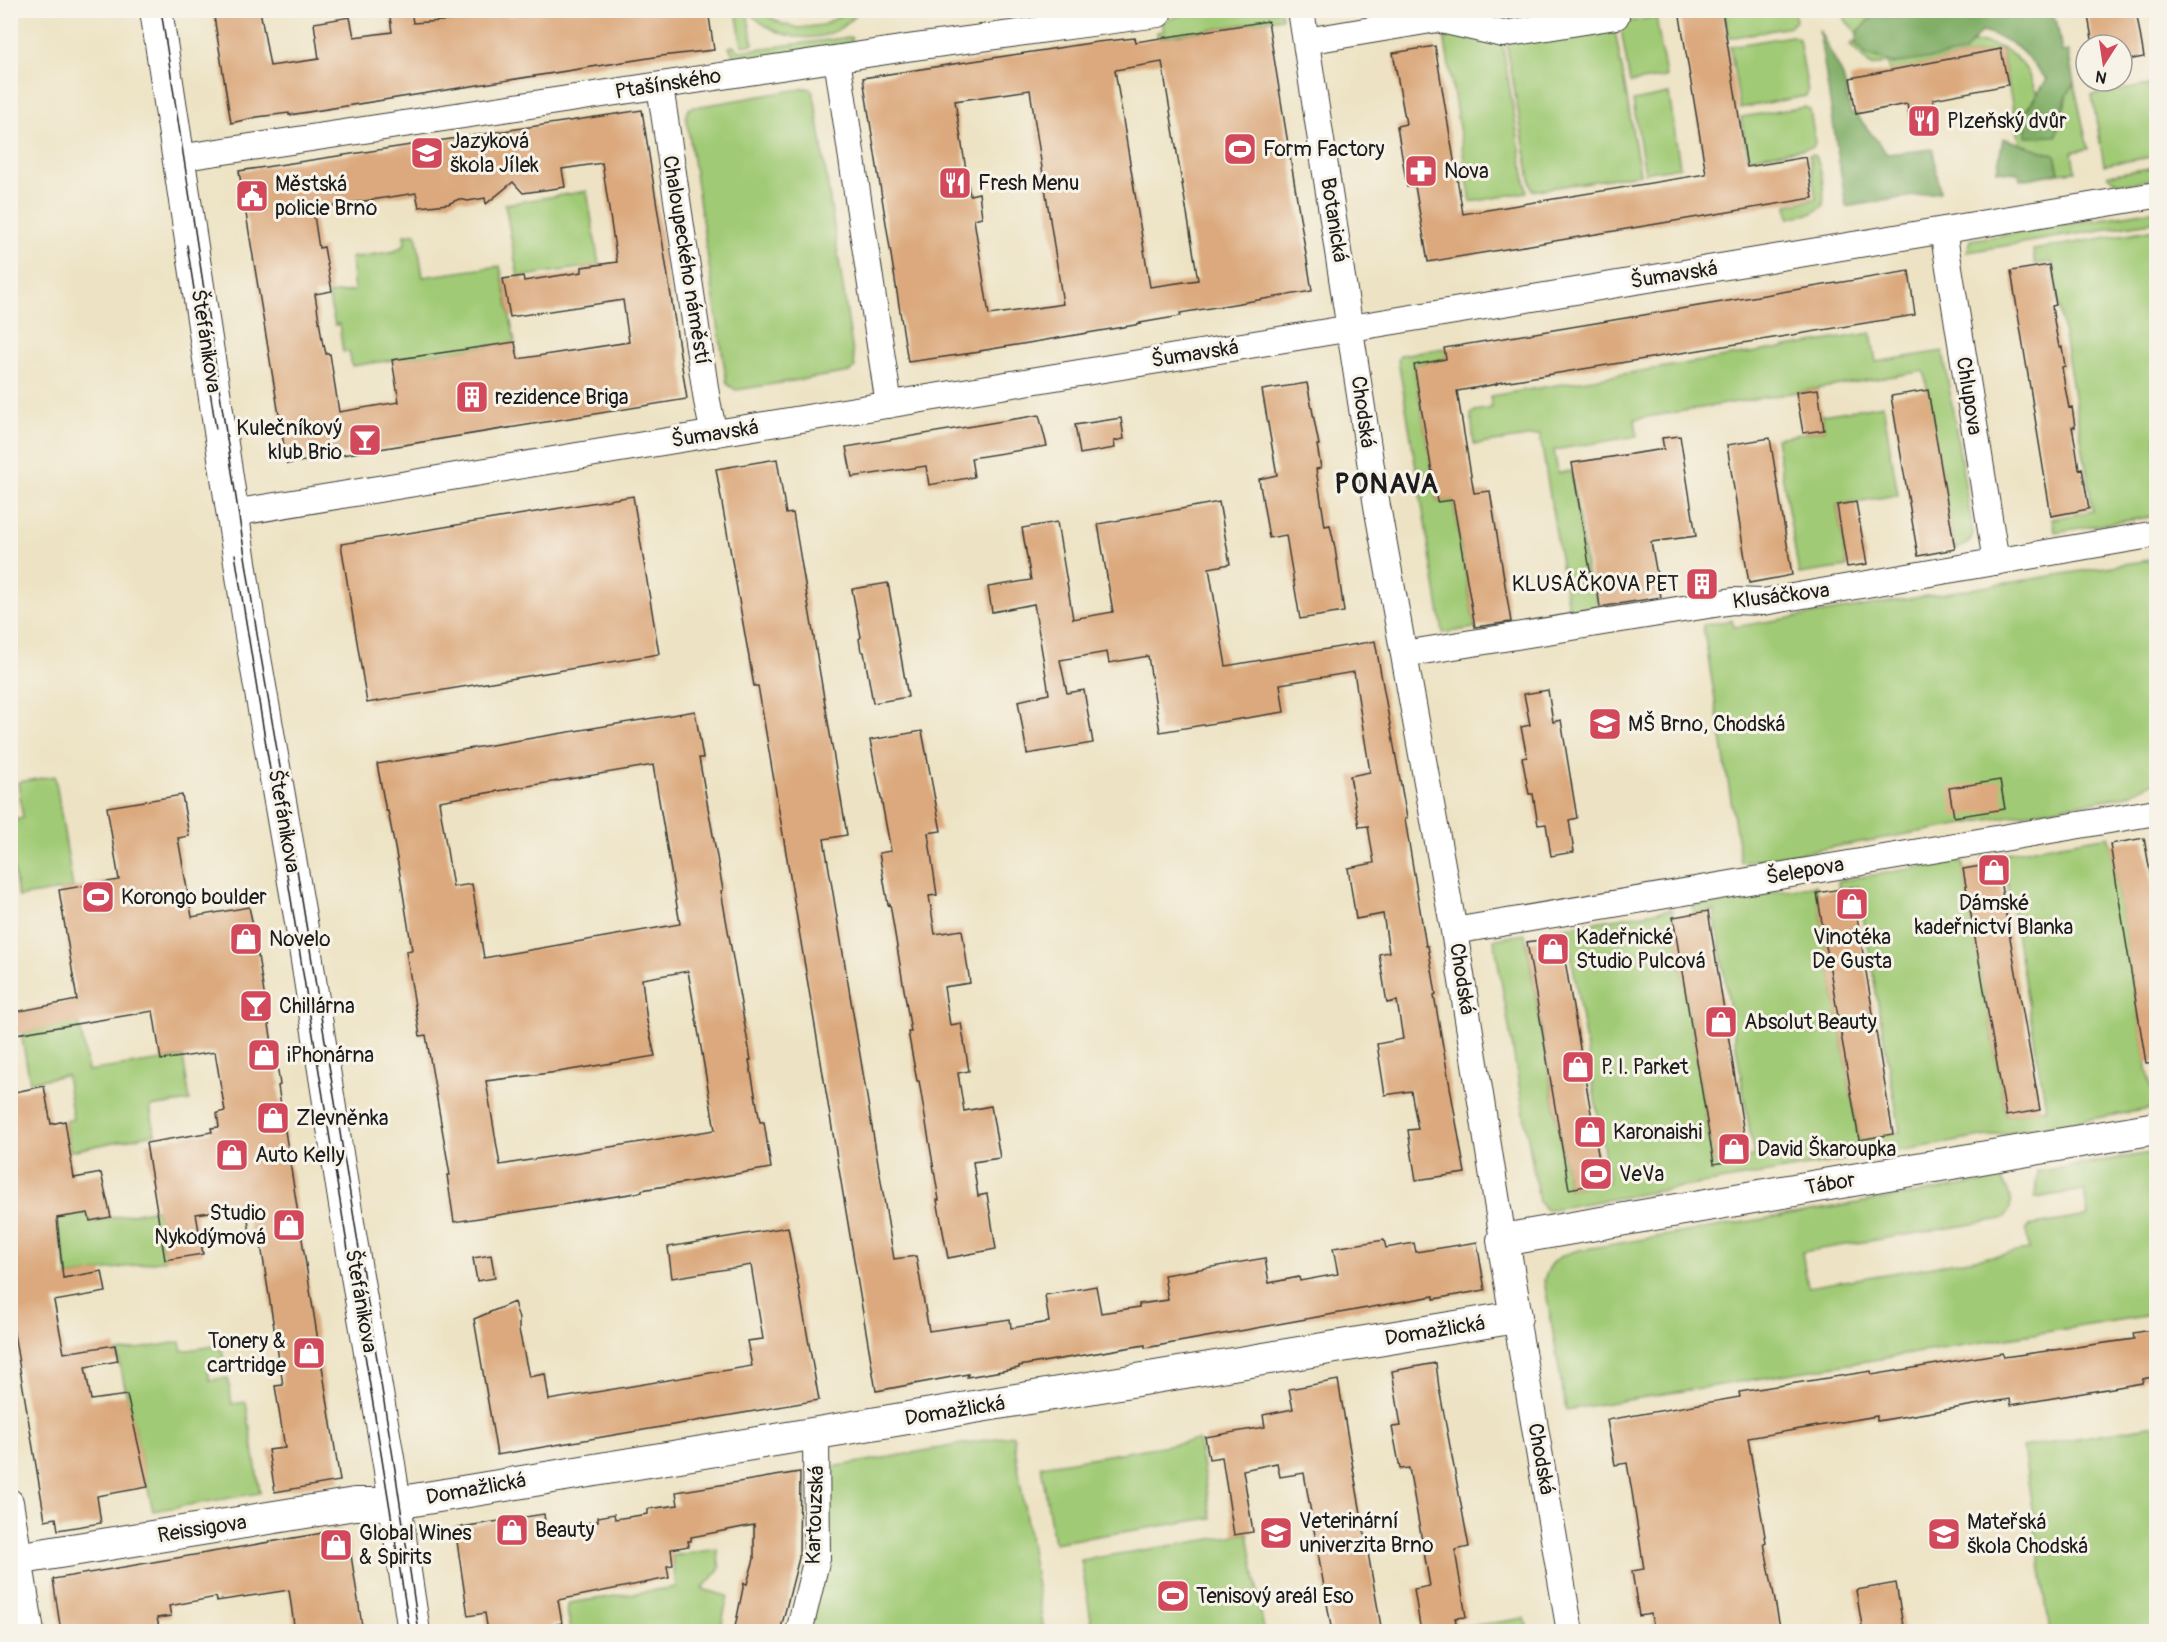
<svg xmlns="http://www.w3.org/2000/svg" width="2167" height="1642" font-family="Pangolin,sans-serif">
	<rect width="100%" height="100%" fill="#f7f3e8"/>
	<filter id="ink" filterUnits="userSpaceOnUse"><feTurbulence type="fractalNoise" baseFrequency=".0167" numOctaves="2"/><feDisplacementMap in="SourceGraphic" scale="12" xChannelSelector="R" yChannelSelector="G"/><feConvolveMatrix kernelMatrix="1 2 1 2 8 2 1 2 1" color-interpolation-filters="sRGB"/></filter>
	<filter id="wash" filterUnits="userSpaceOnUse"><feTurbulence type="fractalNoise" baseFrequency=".008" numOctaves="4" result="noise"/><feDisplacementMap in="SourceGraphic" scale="24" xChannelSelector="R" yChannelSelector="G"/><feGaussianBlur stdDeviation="1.35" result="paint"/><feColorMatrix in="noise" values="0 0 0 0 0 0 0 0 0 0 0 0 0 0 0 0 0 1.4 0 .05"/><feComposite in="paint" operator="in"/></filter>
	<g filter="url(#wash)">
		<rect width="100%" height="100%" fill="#ede3c4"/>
		<path fill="#a0ca75" stroke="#5e7348" stroke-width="1.5" d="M736 11H747L753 44 742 46Z
			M748 11H760L782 24 799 28 823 25 833 20 846 11H859C829 49 779 44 748 11Z
			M1196 11H1281L1282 18 1158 38 1157 32 1164 31 1162 21Z
			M1724 11H1794L1796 21 1790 27 1729 38Z
			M1842 11H1862L1875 13 1857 33 1846 21Z
			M1656 17 1666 77 1630 83 1620 23Z
			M1614 24 1640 174 1532 191 1506 41Z
			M1443 29 1502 42 1527 192 1471 202Z
			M1792 36 1799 39 1808 92 1806 96 1740 108 1730 46Z
			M851 37 852 42 747 62 736 60 729 47 734 46 740 51Z
			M1854 41 1856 44 1963 53 1971 43C1990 40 2014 51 2025 68 2030 75 2033 86 2037 94L2025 112 2056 136 2067 96 2074 83 2088 149 2072 152 2075 171 2059 173 2055 155 2020 144 2001 49 1890 71 1888 63 1871 66 1850 45Z
			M2156 84V156L2104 165 2092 95Z
			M807 88 812 90 815 101 855 367 850 372 736 390 727 384 686 114 690 108Z
			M1669 94 1680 167 1645 173 1633 101Z
			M1805 107 1810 110 1815 142 1813 147 1748 158 1741 117Z
			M1813 154C1822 162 1825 194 1823 206L1813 213 1789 218 1787 205 1816 199 1809 155Z
			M2156 167V178C2141 181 2119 190 2108 175Z
			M587 191 599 265 518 277 505 204Z
			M2156 210V221L1967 252 1970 240Z
			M2156 229V244L2150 245 2156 281V516L2055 532 2052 519 2093 511 2052 262 2035 264 2033 250Z
			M416 233 423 277 500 266 515 342 352 366 349 351 343 352 339 324 335 325 328 294 354 291 351 258 396 251V249L400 248 405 243 404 235Z
			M1871 333 1876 362 1943 351 1973 533C1971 543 1965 547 1955 549L1924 371 1635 419 1637 436 1554 450 1558 473 1571 471 1589 585 1594 584 1598 606 1601 607 1569 613 1540 435 1474 445 1471 414 1475 411 1492 408 1490 396Z
			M1444 348 1446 359 1414 365 1437 502 1453 500 1475 628 1443 633 1398 359 1401 355Z
			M1883 405 1898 495 1837 505 1847 567 1799 574 1776 438 1824 430 1822 415Z
			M2156 559V782L2150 784 2125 796 1741 863 1703 625 1732 620 1734 627Z
			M55 776 73 888 18 897 11 852 10 821 23 818 18 782Z
			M2109 836 2151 1091 2156 1090V1108L1546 1210 1539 1202 1494 939 1525 934 1569 1189 1609 1182 1568 936 1548 939 1547 930 1672 909 1714 1164 1754 1157 1714 911 1694 913 1693 905 1816 885 1859 1140 1900 1132 1858 886 1839 889 1838 881 1962 860 2006 1116 2046 1108 2004 862 1985 865 1983 857Z
			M79 1022 88 1071 183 1057 190 1101 150 1107 155 1134 70 1151 65 1121 73 1119 66 1075 30 1082 21 1033Z
			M2156 1152V1314L1566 1410 1544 1280C1550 1260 1560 1255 1579 1250L2001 1179C2009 1192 2017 1207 2003 1219L1802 1252 1808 1287 2029 1250 2026 1230 2029 1226 2088 1216 2084 1190 2035 1198 2037 1172Z
			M157 1209 165 1260 68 1277 56 1218 88 1213 91 1222Z
			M180 1342 182 1351 221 1345 225 1367 208 1370 210 1380 228 1378 232 1404 246 1402 260 1493 153 1511 117 1352Z
			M2156 1425V1631H2050L2023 1447Z
			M1013 1435 1044 1631 809 1632 828 1468Z
			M1198 1440 1211 1518 1054 1543 1041 1466Z
			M1248 1533 1264 1631H1093L1081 1560Z
			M717 1549 720 1568 702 1589 728 1596 720 1631H571L567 1610 569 1603 676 1587 672 1556Z
			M1525 1618 1528 1631H1461V1628Z"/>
		<path fill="#80ae66" stroke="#4e6541" stroke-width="1.5" d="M1910 11H2050L2057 23 2062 52 2068 51 2074 83 2067 96 2056 136 2026 137 2025 112 2047 80C2024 53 2017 40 1981 32L1963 53 1894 64 1866 55 1856 44 1857 33 1875 13C1887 16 1900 19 1910 11Z
			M1819 30 1843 76 1851 114H1856L1887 154 1933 149 1940 192 1846 207Z
			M2003 138 2055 155 2059 173 2020 180 2019 173 1997 171Z"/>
		<g id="blocks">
			<path fill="#dba97d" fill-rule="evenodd" d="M213 10H260L270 66 319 59 314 23 350 17 354 37 392 32 389 10H411L413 23 457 20 499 14 509 16 543 10H708L714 50 661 56 289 115V113L257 117 231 123Z
				M1679 10H1722L1747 167 1806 157 1813 198 1428 262 1415 186 1407 187 1397 126 1406 124 1393 53 1435 46 1463 214 1706 174Z
				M2087 10H2136L2144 57 2122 61V45H2093Z
				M1268 21 1312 291 1180 313 1181 316 1140 323 1141 324 980 351V352L908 362 863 78 1097 42 1135 38 1136 42ZM1162 62 1198 280 1150 287 1115 70ZM1030 90 1063 304 989 315 974 219 982 217 979 193 970 195 955 101Z
				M2001 49 2008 85 1933 99 1938 126 1912 131 1907 104 1856 114 1850 78Z
				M642 110 687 399 287 464 239 171ZM602 163 617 262 582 267V272L524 281 523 276 503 279 510 317 623 300 629 342 518 359 515 342 392 360 399 402 339 412 330 354H326L324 345 323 346 315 294 332 291 324 247 319 248 313 209 416 193 419 207 448 204 459 199 468 201 485 198 486 204 513 182 523 193 565 187 562 169Z
				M2049 265 2056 305 2052 306 2055 326 2059 347H2062L2065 366 2062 367 2065 387 2069 408 2072 407 2075 427H2072L2076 448 2079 469 2082 468 2089 509 2051 516 2011 271Z
				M1909 271 1915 315 1497 383V384L1457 391 1474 493 1490 491 1511 622 1475 627 1453 500 1437 502 1414 365 1446 359 1444 348Z
				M1307 383 1319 445H1317L1321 468 1316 469 1325 526 1330 525 1335 548 1344 612 1300 619 1286 535 1269 538 1259 479 1277 475 1262 390Z
				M1818 389 1824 430 1803 433 1796 392Z
				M1928 390 1955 549 1918 556 1891 396Z
				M1039 415 1047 446 971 458 974 477 929 485 926 466 852 477 846 447Z
				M1121 418 1124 439 1114 441 1115 448 1080 454 1075 425Z
				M1680 436 1696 536 1651 542 1661 597 1600 607 1596 581 1592 582 1572 463 1664 449 1662 438Z
				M1770 438 1792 575 1749 583 1727 445Z
				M777 459 786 514 793 513 847 835 824 839 894 1259 916 1256 929 1331 1010 1319 1011 1328 1049 1322 1045 1295 1096 1286 1101 1313 1139 1307V1304L1168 1300 1164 1275 1265 1258 1269 1283 1299 1277 1300 1281 1338 1274 1333 1248 1384 1240 1386 1248 1414 1243 1416 1252 1477 1242 1485 1290 1434 1299V1296L1145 1348V1345L1019 1366V1368L967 1377 968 1374 876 1391 761 703 758 686H754L716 469Z
				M633 496 659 654 367 703 341 544Z
				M1219 502 1230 564 1209 568 1226 666 1375 641 1407 818 1405 819 1426 946H1428L1436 994 1434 995 1465 1173 1416 1180 1408 1130 1418 1129 1411 1091 1385 1095 1377 1044 1403 1039 1397 1001 1387 1003 1379 954 1389 952 1383 914 1356 919 1348 868 1374 863 1368 826 1359 827 1350 776 1370 772 1354 672 1280 684 1284 712 1160 732 1148 656 1109 663 1107 652 1060 660 1067 693 1084 690 1093 743 1027 754 1018 701 1049 694 1034 604 992 612 988 587 1031 580 1022 528 1057 522 1073 619 1113 612 1098 524Z
				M1856 502 1867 564 1847 567 1837 505Z
				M888 583 908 697 873 703 864 652 861 651 859 639 861 637 852 589Z
				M1548 690 1553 722 1561 720 1577 818 1569 820 1574 852 1551 856 1546 824 1538 825 1533 794H1529L1522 758 1527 757 1521 727 1530 725 1524 694Z
				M695 711 703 758H699L723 890 721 891 751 1060H749L760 1122H764L771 1168 642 1190V1192L454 1222 447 1175H450L426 1035 420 1036 406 951 412 950 399 869 388 811H386L377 764ZM653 765 680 924 484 958 472 884 453 887 439 801ZM688 971 715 1130 500 1165 486 1081 558 1072 655 1056 647 1021 642 979Z
				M922 731 941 831 928 833 937 895 929 896 935 934 962 930 970 983 944 987 950 1025 961 1023 969 1071 958 1073 964 1111 991 1106 1000 1158 973 1162 978 1196 987 1194 996 1249 948 1258 937 1200H939L919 1081H917L908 1032H911L890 904 888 905 879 853 891 851 870 740Z
				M2000 780 2005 809 1954 817 1949 788Z
				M182 795 189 836 178 838 192 917 249 907 253 925 272 1043 276 1057 280 1085 278 1086 340 1481 275 1492 268 1450 285 1448 275 1386 283 1385 261 1245 252 1246 246 1207 196 1214 203 1254 165 1260 146 1143 212 1132 211 1128 219 1127 217 1113 225 1111 215 1052 161 1060 153 1011 10 1035V1013L77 1000 59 890 119 880 107 807Z
				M2144 838 2157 911V1062L2146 1063 2110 844Z
				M1997 863 2040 1110 2006 1116 1963 869Z
				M1852 887 1893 1134 1859 1140 1817 893Z
				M1708 911 1748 1158 1714 1164 1673 917Z
				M1561 937 1603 1183 1569 1189 1527 942Z
				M44 1086 51 1124 65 1121 74 1178 101 1173 111 1217 90 1221 88 1213 57 1218 63 1278 102 1271 106 1292 54 1301 64 1353 115 1345 118 1361 85 1367 91 1400 127 1395 148 1487 97 1496 101 1523 58 1530 56 1518 45 1520 10 1309V1093Z
				M788 1227 819 1400 497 1455 474 1319 514 1302 519 1319V1330L529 1377 545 1374 549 1400 752 1366 747 1341 763 1339 751 1265 672 1278 668 1247Z
				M491 1255 495 1278 477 1281 473 1258Z
				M2157 1329V1376L2143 1379 2142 1383 2011 1405 2010 1399 1877 1421V1416L1748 1438 1766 1542 1764 1543 1781 1632H1654L1651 1614 1639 1616 1632 1571 1644 1569 1632 1492 1627 1463 1615 1465 1607 1420 1740 1397 1739 1392 1871 1371 1872 1375 2002 1353 2004 1357 2134 1339 2133 1333Z
				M1436 1363 1439 1388 1469 1547 1455 1550 1466 1617 1455 1618 1458 1632H1421L1414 1589 1430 1586 1409 1468 1400 1469 1392 1427 1401 1426 1392 1371Z
				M1338 1380 1353 1468 1382 1632H1332L1304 1473 1280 1477 1277 1463 1243 1470 1253 1532 1234 1535 1222 1457 1209 1459 1205 1437 1265 1427 1263 1415 1293 1409 1289 1389Z
				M800 1472 799 1558 780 1632H734L744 1583 747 1584 754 1559V1525L691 1537V1541H688L689 1546 671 1549 673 1565 667 1566 669 1578 558 1600 562 1623 552 1625V1628H547V1632H488L485 1613 468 1616 455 1528 544 1514 546 1530 598 1521V1517L614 1514 615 1519 648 1514V1509L678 1505 676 1492Z
				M340 1530 348 1536 363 1632H295L289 1590 217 1601 216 1597 169 1606 171 1616 157 1618 159 1627 131 1632H61L53 1579Z
				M1896 1583 1904 1632H1863L1856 1590Z"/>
		</g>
	</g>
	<g filter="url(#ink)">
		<use href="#blocks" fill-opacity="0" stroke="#3b3a35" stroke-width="1.5"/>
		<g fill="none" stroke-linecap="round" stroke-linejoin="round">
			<g stroke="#3b3a35" stroke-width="28">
				<path id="minor" d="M1301 10 1377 506 1454 931 1503 1240
					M1437 19 1503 34 1616 16
					M1306 41 1437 19 1436 10
					M837 59 889 405
					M660 86 707 401 714 434
					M178 158 907 48 1158 14
					M1943 230 1996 562
					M233 513 2156 195
					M1404 654 1733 601 1763 602 2156 534
					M1454 931 2156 812
					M1516 1317 1570 1632
					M10 1502 31 1632
					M799 1632 817 1558 816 1433"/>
			</g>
			<g stroke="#3b3a35" stroke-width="34">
				<path id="tertiary" d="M156 10 251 635 301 922 345 1205 389 1464 414 1632
					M10 1560 355 1504H390L1516 1317 1503 1240 2156 1128"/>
			</g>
			<use href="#minor" stroke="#fff" stroke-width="26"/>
			<use href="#tertiary" stroke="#fff" stroke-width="32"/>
			<path stroke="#1c1c1c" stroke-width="1.5" d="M161 10 257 634 285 796 394 1463 419 1632
				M187 245 216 429
				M235 554 410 1632"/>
		</g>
	</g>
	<defs>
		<g id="restaurant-square" transform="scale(1.725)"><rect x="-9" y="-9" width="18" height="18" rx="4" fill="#d1495b" stroke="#f7f3e8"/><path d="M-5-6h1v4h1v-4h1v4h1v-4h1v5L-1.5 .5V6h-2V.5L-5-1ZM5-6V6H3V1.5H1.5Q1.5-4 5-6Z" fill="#fff"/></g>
		<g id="stadium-square" transform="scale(1.725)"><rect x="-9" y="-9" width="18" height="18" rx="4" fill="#d1495b" stroke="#f7f3e8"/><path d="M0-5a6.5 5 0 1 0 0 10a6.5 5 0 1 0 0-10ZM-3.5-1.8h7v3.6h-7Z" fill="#fff"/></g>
		<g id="school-square" transform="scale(1.725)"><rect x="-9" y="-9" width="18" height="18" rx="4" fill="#d1495b" stroke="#f7f3e8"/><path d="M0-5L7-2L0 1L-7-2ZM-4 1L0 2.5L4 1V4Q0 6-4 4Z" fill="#fff"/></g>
		<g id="pharmacy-square" transform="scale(1.725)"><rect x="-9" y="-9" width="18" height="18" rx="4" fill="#d1495b" stroke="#f7f3e8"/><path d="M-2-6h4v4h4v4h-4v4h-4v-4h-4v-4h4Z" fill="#fff"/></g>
		<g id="civic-square" transform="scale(1.725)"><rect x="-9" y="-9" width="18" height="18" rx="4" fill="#d1495b" stroke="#f7f3e8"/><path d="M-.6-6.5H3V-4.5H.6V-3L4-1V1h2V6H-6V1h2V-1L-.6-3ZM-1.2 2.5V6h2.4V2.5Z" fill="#fff"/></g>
		<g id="building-square" transform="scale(1.725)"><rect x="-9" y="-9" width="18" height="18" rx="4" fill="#d1495b" stroke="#f7f3e8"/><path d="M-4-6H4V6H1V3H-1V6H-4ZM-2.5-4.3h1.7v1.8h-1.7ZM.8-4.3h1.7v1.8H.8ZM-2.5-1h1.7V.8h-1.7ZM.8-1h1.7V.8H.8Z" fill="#fff"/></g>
		<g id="bar-square" transform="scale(1.725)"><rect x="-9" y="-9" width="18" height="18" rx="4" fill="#d1495b" stroke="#f7f3e8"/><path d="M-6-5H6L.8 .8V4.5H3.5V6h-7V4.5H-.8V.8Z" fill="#fff"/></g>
		<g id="shop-square" transform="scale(1.725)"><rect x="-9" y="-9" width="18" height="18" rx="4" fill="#d1495b" stroke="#f7f3e8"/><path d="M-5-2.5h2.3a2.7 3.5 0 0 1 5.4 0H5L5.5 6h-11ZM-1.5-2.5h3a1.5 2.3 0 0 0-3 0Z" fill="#fff"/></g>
		<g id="university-square" transform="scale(1.725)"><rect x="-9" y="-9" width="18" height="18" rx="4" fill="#d1495b" stroke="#f7f3e8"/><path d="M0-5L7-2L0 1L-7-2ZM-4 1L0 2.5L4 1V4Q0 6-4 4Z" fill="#fff"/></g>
	</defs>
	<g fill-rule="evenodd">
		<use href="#restaurant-square" x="1924" y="121"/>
		<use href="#stadium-square" x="1240" y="149"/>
		<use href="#school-square" x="427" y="153"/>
		<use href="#pharmacy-square" x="1421" y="171"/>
		<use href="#restaurant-square" x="955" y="183"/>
		<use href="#civic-square" x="252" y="196"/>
		<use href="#building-square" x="472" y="397"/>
		<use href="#bar-square" x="365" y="440"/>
		<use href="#building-square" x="1702" y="584"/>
		<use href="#school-square" x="1605" y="724"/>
		<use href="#shop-square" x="1994" y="870"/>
		<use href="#stadium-square" x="98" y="897"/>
		<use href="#shop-square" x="1852" y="904"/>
		<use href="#shop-square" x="246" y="939"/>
		<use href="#shop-square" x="1553" y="949"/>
		<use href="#bar-square" x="256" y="1006"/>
		<use href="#shop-square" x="1721" y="1022"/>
		<use href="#shop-square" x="264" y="1055"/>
		<use href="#shop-square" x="1578" y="1067"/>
		<use href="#shop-square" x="273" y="1118"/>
		<use href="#shop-square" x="1590" y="1132"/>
		<use href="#shop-square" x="1734" y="1149"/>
		<use href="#shop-square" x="232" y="1155"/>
		<use href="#stadium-square" x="1596" y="1174"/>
		<use href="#shop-square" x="289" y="1225"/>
		<use href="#shop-square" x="309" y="1353"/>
		<use href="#shop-square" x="512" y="1530"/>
		<use href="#university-square" x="1276" y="1533"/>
		<use href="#school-square" x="1944" y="1534"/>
		<use href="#shop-square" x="336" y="1545"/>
		<use href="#stadium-square" x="1173" y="1596"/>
	</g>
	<g text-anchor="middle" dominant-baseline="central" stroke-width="6" stroke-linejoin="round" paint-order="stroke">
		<g font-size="21" fill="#1c1c1c" stroke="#f7f3e8">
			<text transform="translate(668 84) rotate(-9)">Ptašínského</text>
			<text transform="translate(1334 220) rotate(81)">Botanická</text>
			<text transform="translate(686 260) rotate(81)">Chaloupeckého náměstí</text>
			<text transform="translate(1674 275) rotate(-9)">Šumavská</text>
			<text transform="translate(206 341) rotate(81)">Štefánikova</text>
			<text transform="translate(1195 354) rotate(-9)">Šumavská</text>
			<text transform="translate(1969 396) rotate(81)">Chlupova</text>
			<text transform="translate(1363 412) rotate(82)">Chodská</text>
			<text transform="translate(715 434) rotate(-9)">Šumavská</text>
			<text transform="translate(1781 596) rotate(-7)">Klusáčkova</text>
			<text transform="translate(284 821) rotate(80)">Štefánikova</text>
			<text transform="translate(1805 871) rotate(-10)">Šelepova</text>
			<text transform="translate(1462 979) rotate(81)">Chodská</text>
			<text transform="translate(1830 1184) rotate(-10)">Tábor</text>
			<text transform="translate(361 1301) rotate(80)">Štefánikova</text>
			<text transform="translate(1435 1331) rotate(-9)">Domažlická</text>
			<text transform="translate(955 1411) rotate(-9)">Domažlická</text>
			<text transform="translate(1541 1459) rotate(80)">Chodská</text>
			<text transform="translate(476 1489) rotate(-10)">Domažlická</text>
			<text transform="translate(815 1515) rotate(-88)">Kartouzská</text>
			<text transform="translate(202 1529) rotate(-9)">Reissigova</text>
		</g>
		<g font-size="21" fill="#1c1c1c" stroke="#f7f3e8" text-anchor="start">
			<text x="1947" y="121">Plzeňský dvůr</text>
			<text x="450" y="141">Jazyková<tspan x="450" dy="24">škola Jílek</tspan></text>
			<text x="1263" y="149">Form Factory</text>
			<text x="1444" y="171">Nova</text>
			<text x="978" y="183">Fresh Menu</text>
			<text x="275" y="184">Městská<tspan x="275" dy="24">policie Brno</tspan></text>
			<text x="495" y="397">rezidence Briga</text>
			<text x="342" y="428" text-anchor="end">Kulečníkový<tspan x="342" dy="24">klub Brio</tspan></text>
			<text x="1679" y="584" text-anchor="end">KLUSÁČKOVA PET</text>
			<text x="1628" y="724">MŠ Brno, Chodská</text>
			<text x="121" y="897">Korongo boulder</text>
			<text x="1994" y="903" text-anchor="middle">Dámské<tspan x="1994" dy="24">kadeřnictví Blanka</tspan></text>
			<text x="1576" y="937">Kadeřnické<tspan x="1576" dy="24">Studio Pulcová</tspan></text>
			<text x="1852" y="937" text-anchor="middle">Vinotéka<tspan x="1852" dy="24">De Gusta</tspan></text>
			<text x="269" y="939">Novelo</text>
			<text x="279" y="1006">Chillárna</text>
			<text x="1744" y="1022">Absolut Beauty</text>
			<text x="287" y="1055">iPhonárna</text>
			<text x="1601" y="1067">P. I. Parket</text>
			<text x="296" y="1118">Zlevněnka</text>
			<text x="1613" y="1132">Karonaishi</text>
			<text x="1757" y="1149">David Škaroupka</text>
			<text x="255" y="1155">Auto Kelly</text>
			<text x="1619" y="1174">VeVa</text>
			<text x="266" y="1213" text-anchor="end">Studio<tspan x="266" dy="24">Nykodýmová</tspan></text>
			<text x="286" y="1341" text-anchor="end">Tonery &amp;<tspan x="286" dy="24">cartridge</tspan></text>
			<text x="1299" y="1521">Veterinární<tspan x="1299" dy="24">univerzita Brno</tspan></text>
			<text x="1967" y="1522">Mateřská<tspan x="1967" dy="24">škola Chodská</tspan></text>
			<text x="535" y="1530">Beauty</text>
			<text x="359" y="1533">Global Wines<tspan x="359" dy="24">&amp; Spirits</tspan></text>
			<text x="1196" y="1596">Tenisový areál Eso</text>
		</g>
		<g font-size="27" font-weight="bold" letter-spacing="1.5" fill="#1c1c1c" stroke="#f7f3e8">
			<text x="1387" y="484">PONAVA</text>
		</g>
	</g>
	<rect width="2167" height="1642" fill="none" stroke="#f7f3e8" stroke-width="36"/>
	<g transform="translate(2104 63) rotate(192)"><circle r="28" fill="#f7f3e8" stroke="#9f9d96" stroke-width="1.5"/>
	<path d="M0-4.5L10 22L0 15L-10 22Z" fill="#d1495b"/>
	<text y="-9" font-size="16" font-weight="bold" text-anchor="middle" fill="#1c1c1c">N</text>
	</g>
</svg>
